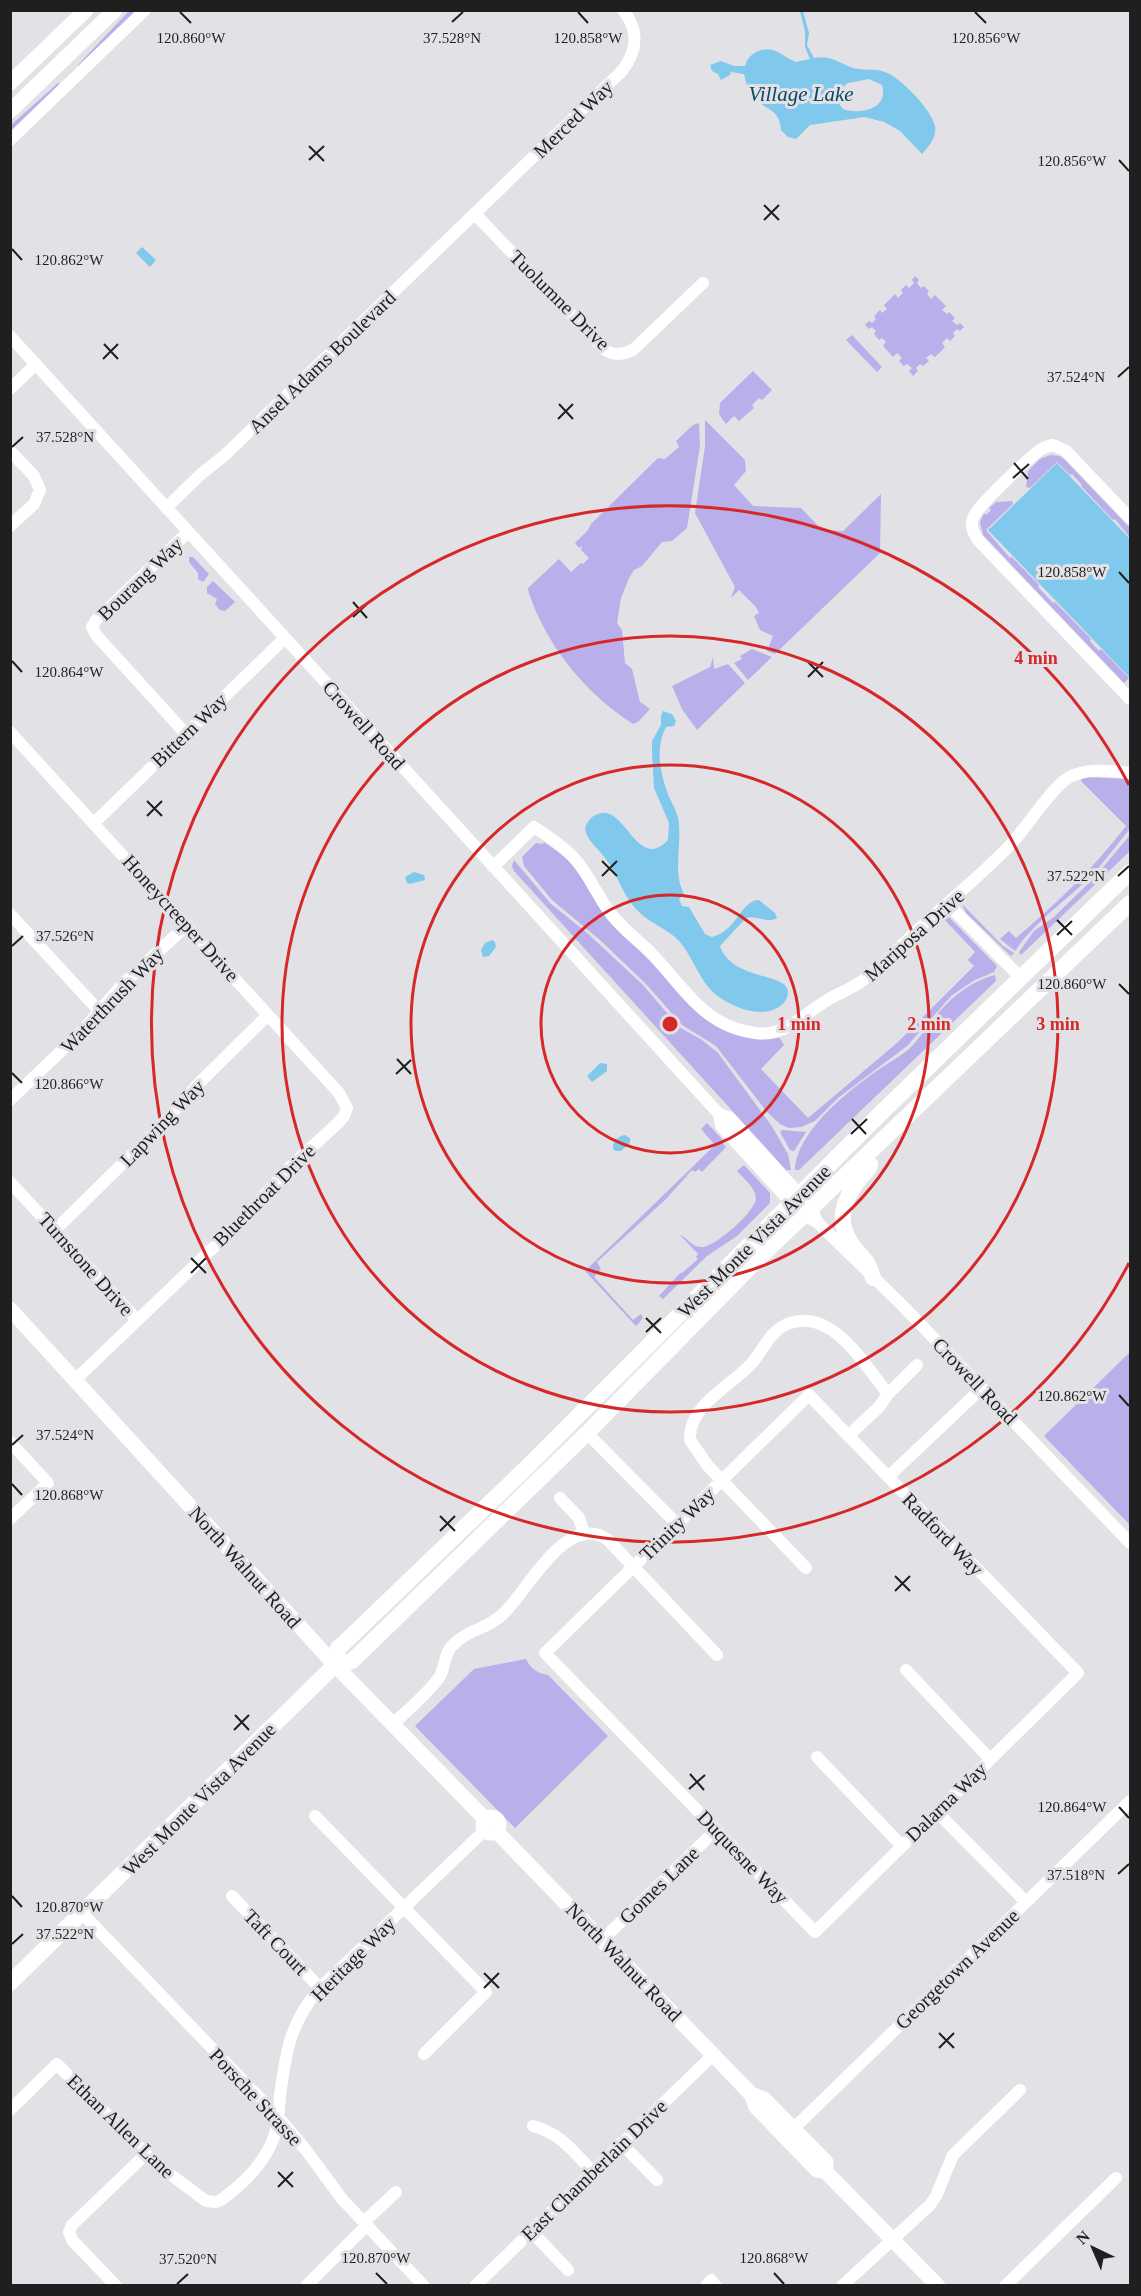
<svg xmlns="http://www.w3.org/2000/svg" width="1141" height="2296" font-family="'Times New Roman',serif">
	<rect width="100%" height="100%" fill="#e2e1e5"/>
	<path fill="#b9afeb" d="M129 11H136L78 66V65Z
		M58 83 60 84 11 132V125Z
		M915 276 919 280 917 283 921 288 924 286 929 291 927 294 931 299 935 295 946 306 942 310 947 314 949 312 955 318 952 321 957 325 960 323 964 327 960 331 957 329 953 333 955 336 950 341 947 338 942 343 945 347 935 357 931 354 926 358 929 361 923 366 920 364 916 368 918 371 913 376 909 371 912 368 907 364 904 366 899 361 902 358 897 353 893 357 883 346 886 342 882 338 879 340 874 334 876 331 872 327 869 329 865 325 869 321 872 323 876 319 874 316 880 310 882 313 887 309 884 305 895 294 898 298 903 293 901 290 906 285 909 288 914 283 912 280Z
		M852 335 882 367 877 372 846 340Z
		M753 371 772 390 762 400 759 398 752 405 754 408 739 421 734 416 726 424 719 414 720 403Z
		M705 420 745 460 746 471 734 485 753 506 801 508 822 530 843 531 881 494 880 553 775 654 767 651 773 636 760 630 754 616 759 613 756 607 739 590 731 598 735 587 695 513 705 446Z
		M699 423 700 446 687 528 672 541 662 542 642 566 634 570 629 578 621 598 617 623 622 630 625 663 632 669 640 702 650 709 638 722 633 724C591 697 558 659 537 614 534 605 529 597 528 588L559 559 571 572 581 563 583 564 589 558 581 550 582 546 579 548 575 543 588 530 591 524 658 458 665 459 679 447 676 441 693 425Z
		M1050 455 1060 456 1066 461 1130 528V538L1115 519 1113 520 1081 486 1082 485 1072 474 1070 475 1057 462 1030 488 1026 487 1028 471 1040 459Z
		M1012 501 1013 504 986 530 1010 558 1012 557 1039 585 1038 587 1053 603 1055 602 1091 639 1090 641 1099 651 1101 649 1129 678 1124 683 983 535 980 522 984 513 986 515 991 510 989 508 996 502Z
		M189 557H193L209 574 203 582 198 579V573L189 562Z
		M213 581 235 602 225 611 220 610 215 604 217 599 207 593V587Z
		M752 649 772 657 748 680 734 663 742 659 740 656Z
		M713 657 714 669 728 664 745 683 697 730 682 709 672 686 710 667Z
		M1082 777 1130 779V829C1117 844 1105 861 1091 876 1066 901 1035 921 1015 951L1000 939 1009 931 1016 938C1058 902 1092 870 1126 826L1081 781Z
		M1130 835V851L1021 955 1019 952 1034 931 1054 917 1094 878Z
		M544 842C555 850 568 858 576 868 588 883 595 903 607 919 620 935 638 948 652 963 682 996 697 1024 743 1036 755 1039 767 1041 779 1037L784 1045 761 1069 808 1118 897 1043 974 966 968 960 975 952 944 919 938 924 936 923C939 918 944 915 950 918L997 966 994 972 975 980 952 995 907 1046 838 1098 815 1121 801 1127 789 1128 780 1124 767 1112 716 1046 682 1025 647 985 600 940 552 900 524 866 522 857 536 843 543 844Z
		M514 860 551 904 586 932 643 985 679 1027 702 1040 718 1053 771 1125 788 1154 791 1170H786L514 871 512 866Z
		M962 904 1003 946 1014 953 1011 956 966 913Z
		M995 975 996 981 799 1170H795C797 1131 848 1091 878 1070 888 1063 899 1057 909 1049 919 1040 926 1027 935 1017 950 998 971 981 995 975Z
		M707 1123 722 1139V1142L726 1147 702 1172 699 1169 695 1172 692 1170 686 1176 690 1181 686 1177 665 1200 597 1262 601 1269 594 1277 633 1320 641 1314 643 1318 636 1326 585 1271 715 1145 701 1129Z
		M782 1130 806 1132 794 1151 790 1150 780 1132Z
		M744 1165 770 1193V1203L737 1236 707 1256 663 1299 659 1296 680 1273H682L698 1259 696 1257 698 1254 680 1235C687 1237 692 1248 703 1247 716 1246 756 1211 756 1198 755 1187 744 1179 737 1171Z
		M1130 1352V1525L1044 1436Z
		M526 1659C531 1669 537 1673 548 1675L608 1736 515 1828 415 1726 474 1669Z"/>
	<path fill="#80c9ec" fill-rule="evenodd" d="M800 11H803L809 33 807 45 814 58C830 55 839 63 853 68 864 71 875 68 885 72 901 78 931 109 935 126 937 137 929 146 922 154L900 131 884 122 865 117 810 125 796 139 788 137 781 130C780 108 765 111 754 97 748 90 746 83 744 74L731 72 730 75 721 80 718 74 712 71 710 65 721 61 734 66H745C748 54 761 47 773 50 780 52 788 59 796 62L810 59 805 47V32ZM869 79 882 85C889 109 860 115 843 109L837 101V92L848 83Z
		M142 247 156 260 150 267 136 253Z
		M1057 463 1130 539V678L988 530Z
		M663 711 672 714 676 721 674 726 666 727C654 750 661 777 670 799 674 807 679 816 679 825 681 848 673 873 684 894L679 899 682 906 689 907 705 934 712 937C737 931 741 900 759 900L775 913 777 918C767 924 756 915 746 918L720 946C732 981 787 972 788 992 788 1000 782 1006 775 1009 758 1017 733 1007 719 997 700 984 694 958 679 941 668 929 651 924 639 912 623 897 618 875 605 858 598 848 586 840 585 828 588 821 591 816 598 814 625 803 637 873 668 840L669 823 654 788 652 752V741L661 725V716Z
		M414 872 424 875 425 880 410 884 407 883 405 877Z
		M492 940 495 942 496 947 489 956 483 957 481 950 485 943Z
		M600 1063 607 1064V1071L592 1082 587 1076Z
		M625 1135 630 1138V1143L621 1151H616L613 1149C612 1142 618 1136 625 1135Z"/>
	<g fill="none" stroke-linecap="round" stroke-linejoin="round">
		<path stroke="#fff" stroke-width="12" d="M10 140 145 10
			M475 214 604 349C613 356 624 355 634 349L703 283
			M10 336 719 1114 730 1118 812 1208 817 1222
			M10 389 36 364
			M10 451 34 476 40 490 34 504 10 526
			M166 508 201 474 225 455 622 71C637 51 640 31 623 10
			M1130 518 1066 451 1053 445C1048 446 1044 447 1040 450 1028 459 977 506 973 518 970 526 973 533 978 540L1130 699
			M10 732 339 1093 347 1108 344 1116 338 1123 290 1167 237 1225 75 1380
			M186 734 96 635 92 627 96 620 188 532
			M94 823 285 638
			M493 867 534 827C548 836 563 846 574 858 589 874 596 894 609 911 620 927 636 938 650 952 684 986 702 1026 755 1033 784 1037 800 1017 823 1003 835 994 850 990 862 981 885 965 902 944 922 926 952 898 984 873 1012 843 1027 827 1052 787 1068 778 1086 767 1111 771 1130 773
			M948 904 1021 978
			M10 914 99 1011
			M10 1100 83 1030 122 985 187 925
			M719 1114 721 1126 795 1207
			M10 1182 137 1320
			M811 1219 817 1222 902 1305 1130 1543
			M55 1230 159 1128 200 1082 268 1015
			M888 1394 917 1365
			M809 1395 1078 1673 815 1932 545 1653Z
			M587 1433 677 1524
			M10 1442 48 1483 10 1519
			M888 1477 982 1388
			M560 1498 579 1518 584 1533
			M806 1568 708 1466 690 1440C688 1405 731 1386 751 1364 764 1350 767 1334 787 1324 795 1321 806 1320 814 1322 844 1329 869 1370 888 1394L879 1407 848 1436
			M906 1670 990 1759
			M393 1724C408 1710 426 1695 438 1679 446 1669 443 1655 452 1646 466 1630 487 1629 502 1615 527 1593 565 1512 607 1539L717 1655
			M817 1757 902 1846
			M937 1812 1026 1902
			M315 1816 486 1992 424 2054
			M232 1896 320 1988
			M82 1913 278 2117 306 2150 342 2199 424 2286
			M602 1940 716 1830
			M10 2110 57 2064 155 2163 206 2201 216 2202 221 2200C244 2183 264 2164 274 2137 279 2124 279 2109 280 2095 286 2052 290 2022 320 1988L484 1831
			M533 2126C560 2133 574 2152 592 2171
			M788 2134 1130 1801
			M621 2143 657 2180
			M364 2222 396 2192
			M531 2231 568 2270
			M116 2286 72 2240 69 2232 72 2225 146 2154
			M306 2286 367 2225
			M475 2286 713 2055
			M706 2286 711 2280 716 2286
			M842 2286 930 2205 936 2196 953 2155 1020 2090
			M1005 2286 1116 2178"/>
		<path stroke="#fff" stroke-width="15" d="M10 83 86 10
			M10 111 115 10
			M10 1309 335 1665 485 1819
			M483 1825a8 8 0 1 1 16 0a8 8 0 1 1-16 0Z
			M496 1831 751 2094 756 2107 817 2170 826 2172 938 2286
			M751 2094 764 2099 826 2162V2172"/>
		<path stroke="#fff" stroke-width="16" d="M870 1164 869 1168C849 1189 832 1215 851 1243 861 1258 868 1258 873 1278
			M335 1665 338 1648 343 1644 523 1471 882 1112 1130 872
			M10 1983 335 1665 352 1661 587 1433 759 1258 1130 903"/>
	</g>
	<path fill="none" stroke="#1f1f20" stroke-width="2" d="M180 12 191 23M578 12 588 23M975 12 986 23M452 22 463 12M309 146 324 161M309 160 324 146M1119 160 1129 171M764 205 779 220M764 220 779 205M12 249 22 260M104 344 118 359M103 359 118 344M1118 377 1129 367M559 404 573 419M558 419 573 404M12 447 23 437M1014 463 1028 479M1013 478 1029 464M1119 572 1129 583M353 602 367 618M353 617 368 603M12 661 22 672M808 662 823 677M808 677 823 662M147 801 162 816M147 816 162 801M602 861 617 876M602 876 617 861M1118 876 1129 866M1057 920 1072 935M1057 935 1072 921M12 946 23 936M1119 984 1129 994M397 1059 411 1074M12 1073 22 1083M396 1074 411 1060M852 1119 866 1134M851 1134 867 1119M191 1258 206 1273M191 1273 206 1258M646 1318 661 1333M646 1332 661 1318M1119 1395 1129 1406M12 1445 23 1435M12 1484 22 1495M440 1516 455 1531M440 1531 455 1516M895 1576 910 1591M895 1591 910 1576M235 1715 249 1730M234 1730 249 1715M690 1774 704 1790M689 1789 705 1775M1119 1807 1129 1818M1118 1874 1129 1864M12 1896 22 1907M12 1944 23 1934M484 1973 499 1988M484 1988 499 1973M939 2033 954 2048M939 2048 954 2033M278 2172 293 2187M278 2187 293 2172M376 2273 387 2284M774 2273 784 2284M177 2284 188 2274"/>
	<g fill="none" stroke="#d62828" stroke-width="3">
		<circle cx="670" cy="1024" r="129"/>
		<circle cx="670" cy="1024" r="259"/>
		<circle cx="670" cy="1024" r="388"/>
		<path d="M1129 1263A518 518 0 1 1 1129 785"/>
	</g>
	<g text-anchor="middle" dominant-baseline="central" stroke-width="6" stroke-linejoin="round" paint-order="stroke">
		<g font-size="20" fill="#1f1f20" stroke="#e2e1e5">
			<text transform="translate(573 119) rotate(-44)">Merced Way</text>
			<text transform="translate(560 300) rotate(45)">Tuolumne Drive</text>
			<text transform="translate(322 362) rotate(-44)">Ansel Adams Boulevard</text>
			<text transform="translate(140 579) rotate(-44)">Bourang Way</text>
			<text transform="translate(364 725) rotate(48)">Crowell Road</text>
			<text transform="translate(189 730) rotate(-44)">Bittern Way</text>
			<text transform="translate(181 918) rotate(48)">Honeycreeper Drive</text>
			<text transform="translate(914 935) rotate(-42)">Mariposa Drive</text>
			<text transform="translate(112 1000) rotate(-46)">Waterthrush Way</text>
			<text transform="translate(162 1123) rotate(-46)">Lapwing Way</text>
			<text transform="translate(264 1195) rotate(-45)">Bluethroat Drive</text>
			<text transform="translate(754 1241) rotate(-45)">West Monte Vista Avenue</text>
			<text transform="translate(86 1264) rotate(48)">Turnstone Drive</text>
			<text transform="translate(975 1381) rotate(46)">Crowell Road</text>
			<text transform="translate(677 1524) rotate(-44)">Trinity Way</text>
			<text transform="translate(943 1534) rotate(46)">Radford Way</text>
			<text transform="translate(245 1567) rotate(48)">North Walnut Road</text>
			<text transform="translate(199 1799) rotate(-45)">West Monte Vista Avenue</text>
			<text transform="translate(946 1802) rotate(-44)">Dalarna Way</text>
			<text transform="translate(743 1857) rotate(46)">Duquesne Way</text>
			<text transform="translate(659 1885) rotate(-44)">Gomes Lane</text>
			<text transform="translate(276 1942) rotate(46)">Taft Court</text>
			<text transform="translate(353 1959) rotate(-45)">Heritage Way</text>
			<text transform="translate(624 1962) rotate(46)">North Walnut Road</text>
			<text transform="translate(957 1969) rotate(-44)">Georgetown Avenue</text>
			<text transform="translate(256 2097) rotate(47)">Porsche Strasse</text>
			<text transform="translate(121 2126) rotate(44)">Ethan Allen Lane</text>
			<text transform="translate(594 2170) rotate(-44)">East Chamberlain Drive</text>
		</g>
		<g font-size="21" font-style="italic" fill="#0b4961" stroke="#e2e1e5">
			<text x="801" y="94">Village Lake</text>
		</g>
	</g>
	<g font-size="15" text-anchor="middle" fill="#1f1f20" stroke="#e2e1e5" stroke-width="6" stroke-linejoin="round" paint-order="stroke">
		<text x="452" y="43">37.528°N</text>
		<text x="986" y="43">120.856°W</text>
		<text x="191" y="43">120.860°W</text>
		<text x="588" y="43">120.858°W</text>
		<text x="1072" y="166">120.856°W</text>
		<text x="69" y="265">120.862°W</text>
		<text x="1076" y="382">37.524°N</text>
		<text x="65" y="442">37.528°N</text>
		<text x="1072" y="577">120.858°W</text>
		<text x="69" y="677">120.864°W</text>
		<text x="1076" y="881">37.522°N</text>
		<text x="65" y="941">37.526°N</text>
		<text x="1072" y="989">120.860°W</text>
		<text x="69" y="1089">120.866°W</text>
		<text x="1072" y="1401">120.862°W</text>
		<text x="65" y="1440">37.524°N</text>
		<text x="69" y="1500">120.868°W</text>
		<text x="1072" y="1812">120.864°W</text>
		<text x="1076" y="1880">37.518°N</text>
		<text x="69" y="1912">120.870°W</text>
		<text x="65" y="1939">37.522°N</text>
		<text x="376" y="2263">120.870°W</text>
		<text x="774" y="2263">120.868°W</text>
		<text x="188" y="2264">37.520°N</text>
	</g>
	<circle cx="670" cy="1024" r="9" fill="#d62828" stroke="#e2e1e5" stroke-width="3"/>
	<g font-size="18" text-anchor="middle" font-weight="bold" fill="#d62828" stroke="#e2e1e5" stroke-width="6" stroke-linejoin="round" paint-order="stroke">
		<text x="1036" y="664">4 min</text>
		<text x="799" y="1030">1 min</text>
		<text x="929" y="1030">2 min</text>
		<text x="1058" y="1030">3 min</text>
	</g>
	<rect width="1141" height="2296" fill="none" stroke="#1f1f20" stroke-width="24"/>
	<g transform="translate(1093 2248) rotate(316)" stroke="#e2e1e5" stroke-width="4.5" paint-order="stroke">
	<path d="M0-4.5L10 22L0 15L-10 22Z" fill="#1f1f20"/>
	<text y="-9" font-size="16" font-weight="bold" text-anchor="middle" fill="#1f1f20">N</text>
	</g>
</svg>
